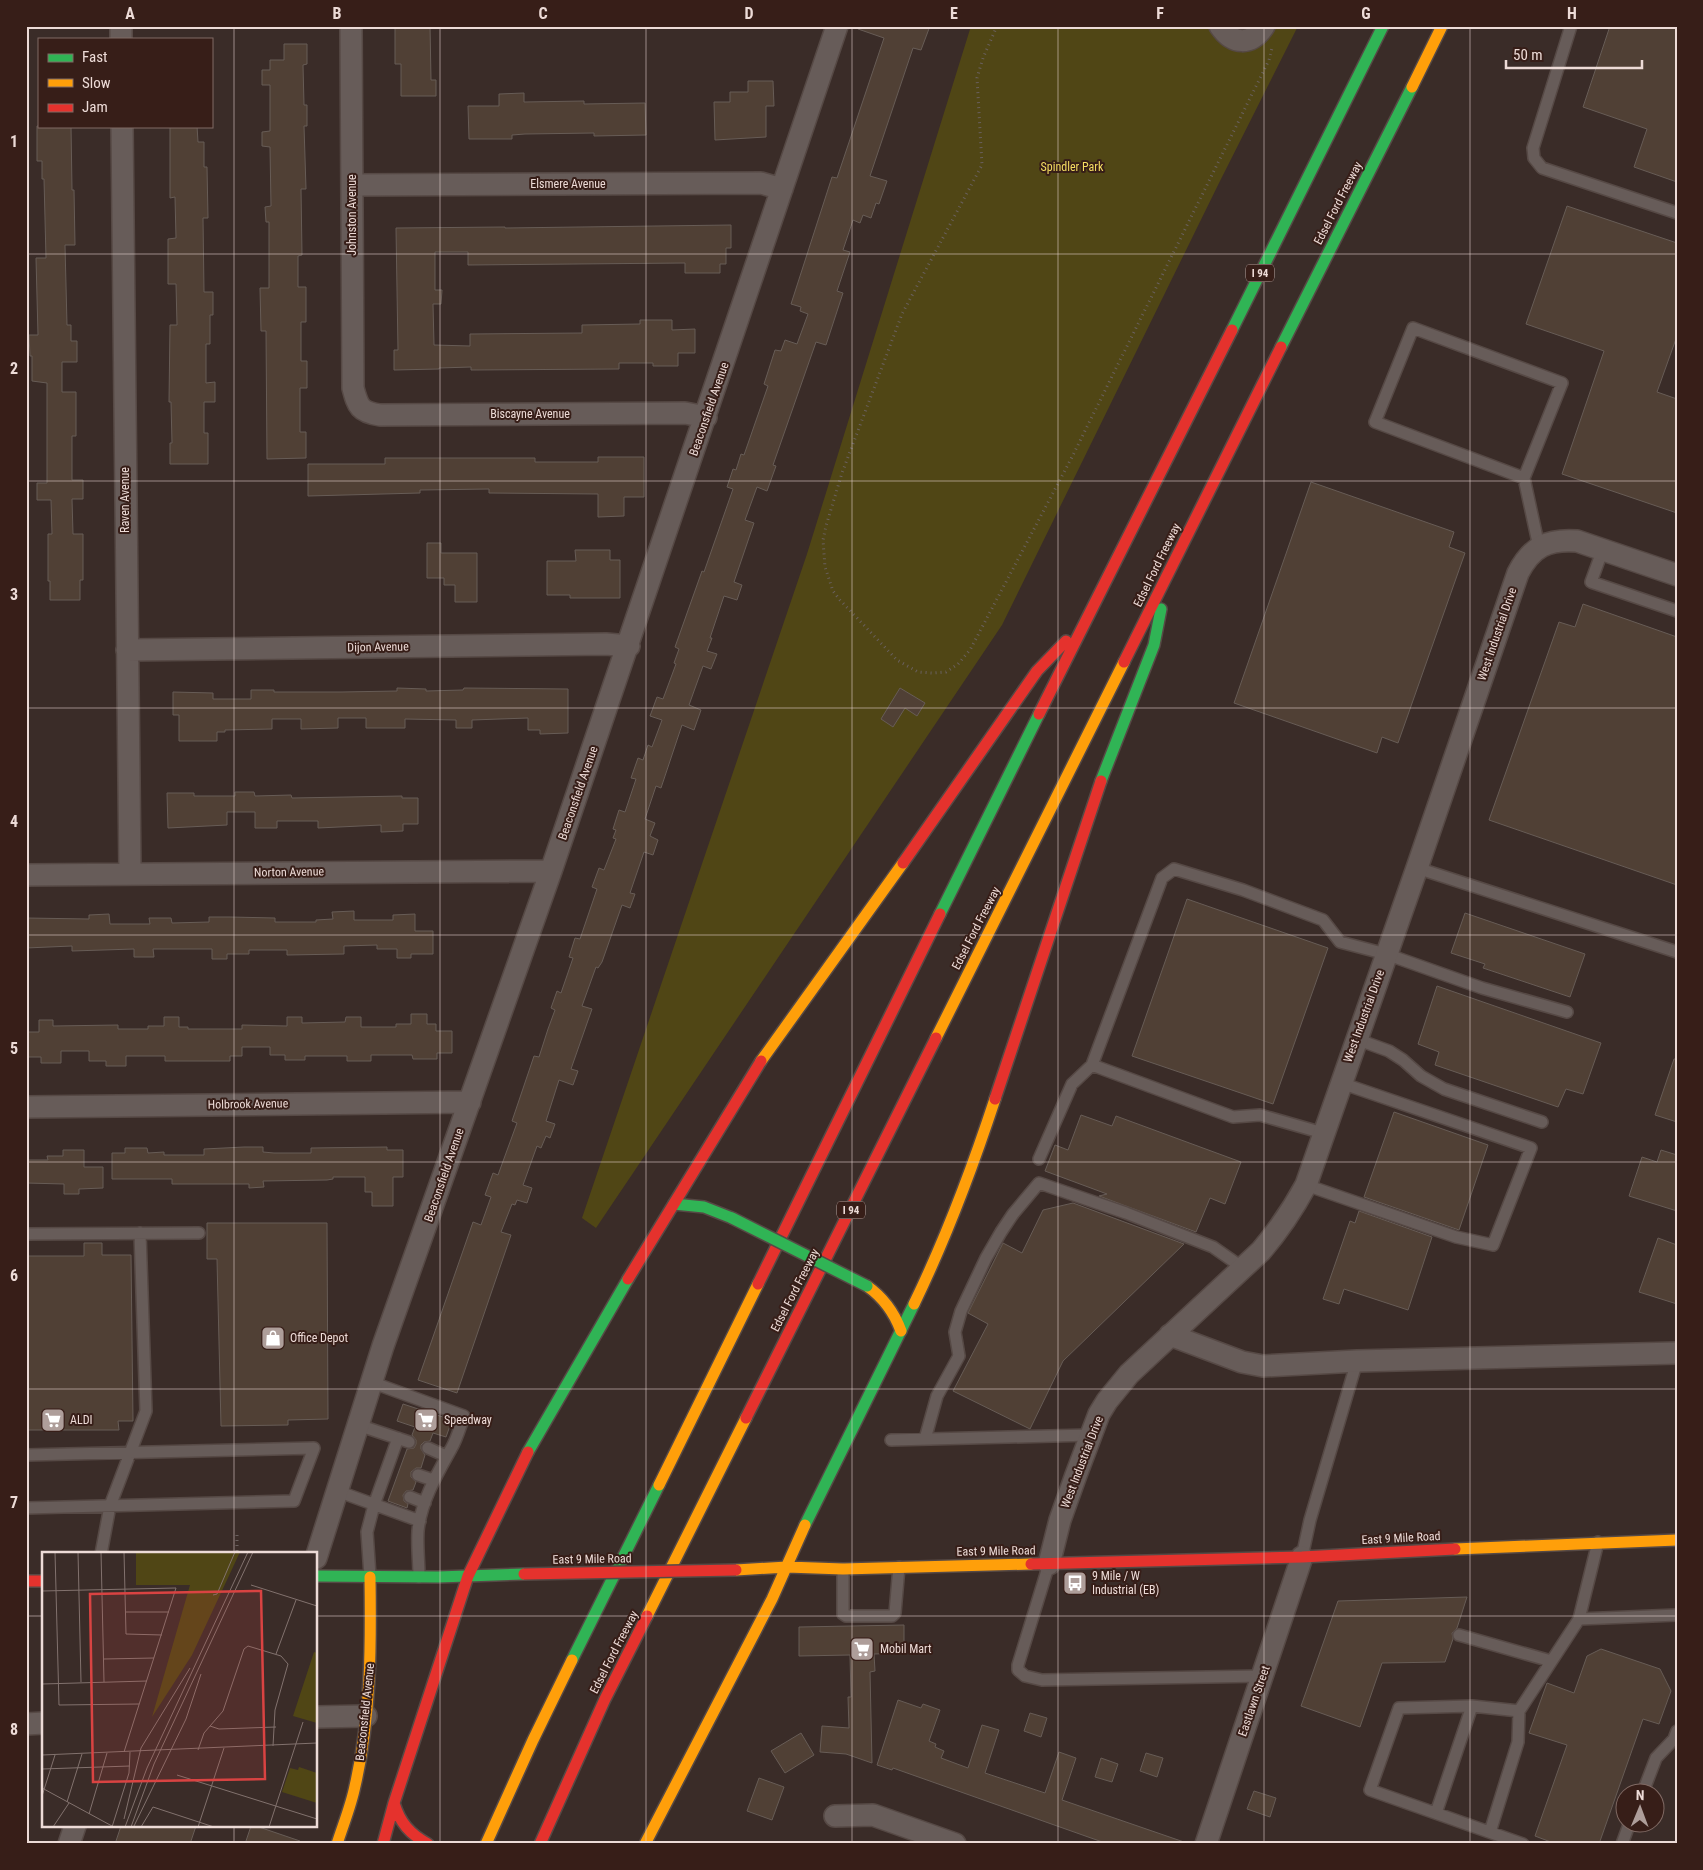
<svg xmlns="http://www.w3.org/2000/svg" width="1703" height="1870" font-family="'Roboto Condensed',sans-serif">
	<rect width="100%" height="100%" fill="#3a2c28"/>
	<path fill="#504615" d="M971 26H1298L1219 183 1002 625 596 1228 582 1218 807 554Z"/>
	<path fill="#504035" stroke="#675c56" d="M395 26H430L431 80H436V96H401V64H395Z
		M858 26H930L921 50 913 48 870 176 887 181 879 204 876 203 871 218 863 215 860 223 853 220 843 250 850 252 837 291 843 293 826 345 816 342 773 465 776 466 767 491 757 487 745 520 754 523 734 582 742 585 737 600 724 596 710 638H712L707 651 717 654 711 669 703 666 689 705 701 710 694 730 682 725 661 788 656 786 645 819 655 823 650 836 658 840 653 855 644 852 630 893 635 894 630 908 622 905 602 962 598 968 596 967 582 1006 592 1009 571 1069 578 1071 573 1085 559 1080 546 1121 555 1124 550 1138 546 1136 541 1148 537 1146 523 1185 532 1188 527 1203 517 1200 515 1205 512 1204 501 1232 511 1235 457 1393 418 1380 473 1222 481 1225 491 1197 485 1195 493 1173 498 1175 517 1123 512 1121 534 1056 539 1057 548 1029 555 1010 551 1008 557 991 561 993 573 958 569 957 575 938 580 939 597 889 592 887 599 868 604 870 616 839 613 838 616 830 613 829 619 810 625 812 636 779 631 778 638 758 643 760 648 745 652 747 662 720 650 716 657 697 663 699 676 664 674 663 679 649 675 647 702 571 704 572 733 489 727 487 733 469 736 470 741 454 744 455 768 386 764 384 775 350 781 351 785 340 797 344 808 314 800 311 801 307 791 304 832 177 837 178 884 38 858 29Z
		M1610 26H1677V182L1634 167 1647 129 1583 107Z
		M284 44H307V64L303 65 304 105H307V126H304L306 189H301L302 255 298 256V287H306V322H301V361H307V388H300V432H306V458L267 459 266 331H261L260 288H269V222H266L265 207 271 206 270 147 262 146V132L270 131V85H262V70H270V60H284Z
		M748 81H773L774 106H766V137L715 140 714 102H730V92H748Z
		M524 93V102L584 101V104L645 103 646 135 594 136V133L525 134 512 135V139H469L468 106H499V94Z
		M37 126H71L72 190H74L75 245H65L67 325H71V341H77V362H62V392H76V436H72V480H83V499H72L73 534H83V580H80V600H50V581H48V534H52L51 500H37V483H47V383L32 381V356H30L29 335H38L36 258H46L44 179H42V161H37Z
		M170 126H197L198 142H204V167H207L208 218H203L204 292H213V315H210V344H206V383L215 382V402H204V433H208V464H170V443H172L171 402H169L170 325H177L176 284H168V239L176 238 175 197 170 198Z
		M1567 206 1677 243V336L1657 392 1677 399V513L1562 474 1604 351 1526 324Z
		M731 225V248H726V264H720V273H685V263L468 265V252H435V290H442L441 304H433L434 345 470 346V334L582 333V325L640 324V320H672V330L695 329V353H678V366H653V363H619V369L471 370V367L439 368V369L394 370V350H398L396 228 505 227V228Z
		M598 457H644V497H624V516L598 517V494L489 493V489L420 490V493L308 496V464H385V458H535V462H598Z
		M1311 482 1454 532 1449 547 1465 553 1398 743 1382 737 1377 753 1234 703Z
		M427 543H441V553H477V602H455V585H444V578H427Z
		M575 550H610V560H620V598H570V595H547V561H576Z
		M1583 604 1677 637V885L1489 820 1559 622 1575 627Z
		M397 688 426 689V691L463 690 464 688 568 689V733L540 734V730H528V718L472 720V728H456V720L405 719V728H366V718H338V728L301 729V719H272V729L225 730V732H217V741H179V715H173V692L213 693V699H251V690H274V692H341L397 691Z
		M900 688 925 703 917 716 905 708 893 727 881 719Z
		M235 792H254L255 796 291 795 292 798 402 796V798H418V824H403V831L381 832V825L318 828V821H277V828H255V812H227V825L168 828 167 793H194V796H235Z
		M1187 899 1328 948 1273 1104 1132 1056Z
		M354 911V920H393V915L415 914V931H433V954H411V958H397V949H377V945L344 946V954L287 955V950H249V954H227V959H212V949H153L154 957H134V949L72 951V946L26 948V918L89 919V915L109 914 110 924H150L149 918H171L172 923 209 922V917H230L275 918V922H316V920L333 919 332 912Z
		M1465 913 1585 954 1570 997 1483 968 1485 964 1451 953Z
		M1437 986 1601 1043 1583 1094 1566 1089 1558 1107 1435 1065 1439 1052 1418 1044Z
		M411 1014H427V1024H436V1031H452V1053H437V1059H413L412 1055H371V1061H347V1056H305V1060H285V1055H270V1047H242V1056H230V1061H165V1056H126V1066H106V1061H89V1051H61V1063H41V1057H26V1032H39V1020H53V1026L118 1025V1029H148V1026H164V1017H179V1027H188V1029H242V1025L287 1026V1017H302V1023L345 1022 346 1017H361V1027H396V1024H411Z
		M1674 1059H1677V1122L1655 1115Z
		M1394 1112 1488 1145 1459 1230 1364 1197Z
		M1081 1115 1112 1126 1116 1116 1241 1162 1225 1204 1210 1198 1196 1232 1099 1196 1107 1194 1045 1171 1055 1145 1068 1150Z
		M244 1147H263V1152L274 1153H311V1148L387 1147V1150H403V1177H393V1206H372V1192H365V1177H333V1179L327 1180 263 1181 264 1187 249 1188V1184H172V1179H112V1153H125V1148H147L148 1153 164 1152V1155H204V1149Z
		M63 1150H84V1167H103V1188L79 1189V1194H64V1184L26 1183V1160H48L47 1156H63Z
		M1661 1150 1677 1155V1211L1629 1196 1642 1157 1657 1162Z
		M1073 1203 1184 1244 1063 1361 1030 1429 953 1391 988 1324 968 1313 1003 1243 1022 1253 1043 1210Z
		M1359 1211 1432 1237 1408 1310 1344 1289 1339 1304 1323 1299 1350 1221 1355 1223Z
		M207 1223H327L328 1419 288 1420V1425L221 1426 217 1259H207Z
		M1658 1238 1677 1245V1304L1639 1292Z
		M84 1243H102V1255H131L133 1421H118L119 1430H26V1256H84Z
		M403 1404 452 1420 446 1437 433 1433 430 1441 424 1442 421 1445V1449L425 1455 421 1468H416L411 1472V1477L416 1482 413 1490 406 1491 403 1495 404 1501 408 1504 407 1508 388 1501 407 1449 414 1448 416 1444V1440L412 1435 415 1427 397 1421Z
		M1467 1597 1457 1628 1452 1633 1453 1639 1445 1662 1382 1663 1360 1727 1301 1706 1338 1601Z
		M904 1625V1653L874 1654 875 1671 870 1672 872 1763 846 1754 820 1752 822 1726 849 1728 848 1697H851L850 1655 799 1656V1627Z
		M1601 1649 1660 1669 1671 1691 1659 1724 1643 1719 1599 1844H1556L1535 1836 1567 1745 1529 1733 1547 1683 1574 1693 1587 1656Z
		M898 1700 921 1708 923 1704 940 1710 929 1741 936 1744 935 1747 944 1751 941 1758 968 1768 982 1725 999 1730 985 1773 1045 1793 1059 1752 1076 1758 1062 1800 1184 1842 1183 1844H1108L893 1768 892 1770 877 1765Z
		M1030 1713 1047 1718 1041 1737 1024 1731Z
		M801 1733 814 1755 785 1773 771 1751Z
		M1146 1753 1163 1758 1157 1777 1140 1771Z
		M1101 1758 1118 1764 1112 1782 1095 1777Z
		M759 1778 784 1787 772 1820 747 1811Z
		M1254 1791 1276 1798 1270 1817 1247 1809Z
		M121 1826H196L190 1844H115Z
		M251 1826H256L300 1841V1844H245Z"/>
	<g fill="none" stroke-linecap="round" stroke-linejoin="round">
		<g stroke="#564945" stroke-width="14">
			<path id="lane" d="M1571 26 1533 148 1534 158 1542 168 1677 213
				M1524 478 1375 422 1413 328 1562 383 1524 478 1539 547
				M1603 549 1591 582 1677 611
				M1417 868 1677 952
				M1356 1039 1389 1051 1403 1060 1421 1076 1444 1089 1542 1122
				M1323 1133 1260 1115 1233 1117 1092 1065 1162 878 1174 869 1243 890 1323 920 1340 942 1386 954 1482 988 1567 1012
				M1039 1159 1072 1084 1092 1065
				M1306 1185 1456 1237 1493 1245 1531 1148 1341 1083
				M26 1234 199 1233
				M371 1382 464 1416C460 1427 457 1439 451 1449 437 1474 421 1501 418 1531 417 1546 419 1562 419 1577
				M358 1425 409 1442
				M925 1439 937 1396 959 1356 955 1332 961 1311 986 1258 1001 1232 1013 1214 1039 1183 1126 1213 1213 1247 1243 1268
				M891 1440 1091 1435
				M428 1448 446 1456
				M26 1455 314 1448 294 1501 26 1508
				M418 1475 433 1480
				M337 1491 420 1521
				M410 1497 425 1503
				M101 1554 110 1506 146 1411 140 1233
				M1302 1557 1310 1520 1357 1361
				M1049 1564 1018 1665V1670L1025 1676 1042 1680 1262 1676
				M843 1569V1614L846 1616H892L895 1613 899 1567
				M370 1576 367 1532 374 1505 398 1438
				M1579 1619 1677 1615
				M1459 1635 1551 1661
				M1643 1792 1656 1758 1674 1739 1677 1731
				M1436 1813 1472 1706
				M1490 1832 1518 1742 1519 1711
				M1523 1844 1370 1790 1399 1708 1472 1706 1519 1711 1579 1619 1598 1542
				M1622 1844 1630 1822"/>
		</g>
		<g stroke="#564945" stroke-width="24">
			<path id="street" d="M121 26V39
				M351 26 353 388C358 407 360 412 380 415L685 413 706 417
				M1220 26C1233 45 1251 46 1264 26
				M122 126 130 874
				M352 185 761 183 782 189
				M127 650 606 644 629 646
				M26 875 551 871
				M26 1107 470 1102
				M1170 1335 1242 1362 1263 1366 1357 1361 1677 1353
				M316 1558 383 1346 551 871 837 26
				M1049 1564 1060 1520 1076 1475 1099 1414 1107 1401 1129 1374 1261 1251C1279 1230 1293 1209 1306 1185L1417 868 1518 573C1532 546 1548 539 1577 541L1677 575
				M316 1717 366 1716
				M26 1724 44 1723
				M835 1816 873 1815 955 1844
				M69 1844 75 1826
				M1206 1844 1302 1557"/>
		</g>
		<g stroke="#564945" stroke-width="14">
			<path id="fast" d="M1232 330 1383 26
				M1281 347 1412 87
				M1101 781 1154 645 1161 609
				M940 914 1039 714
				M674 1204 704 1207 732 1218
				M528 1452 628 1279
				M805 1525 914 1304
				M316 1576 438 1577 524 1574
				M572 1660 659 1485"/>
		</g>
		<g stroke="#564945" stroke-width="14">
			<path id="slow" d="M1412 87 1442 26
				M936 1038 1124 662
				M761 1061 903 863
				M867 1286C884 1298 894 1312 901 1331
				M914 1304C946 1238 972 1169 995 1099
				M659 1485 758 1284
				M1455 1549 1677 1540
				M736 1570 787 1567 843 1569 1031 1564
				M647 1616 746 1418
				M337 1844C343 1825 351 1806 355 1786 371 1718 371 1646 370 1577
				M486 1844 533 1740 572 1660
				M645 1844 772 1599 805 1525"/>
		</g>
		<g stroke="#564945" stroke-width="14">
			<path id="jam" d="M1124 662 1281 347
				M1039 714 1232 330
				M903 863 1037 671 1066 641
				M995 1099 1101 781
				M628 1279 761 1061
				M758 1284 940 914
				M746 1418 936 1038
				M1031 1564 1302 1557 1455 1549
				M26 1581H44
				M394 1803C400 1823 410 1834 428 1844
				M383 1844 394 1803 468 1576 528 1452
				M540 1844 605 1699 647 1616"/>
		</g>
		<path stroke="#6a605e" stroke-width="3" stroke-dasharray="1 4" stroke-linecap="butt" d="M997 26 983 58 977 78 982 165 902 314 842 473 826 526 823 540 825 567 833 591 840 600 897 660 918 672 932 673 946 672 958 664 970 650 1072 457 1269 60 1272 48
			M237 1535V1554"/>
		<use href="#lane" stroke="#675c59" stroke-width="11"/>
		<use href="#street" stroke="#675c59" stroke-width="21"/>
		<use href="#fast" stroke="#30b455" stroke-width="11"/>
		<use href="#slow" stroke="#ff9f0a" stroke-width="11"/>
		<use href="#jam" stroke="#e5322d" stroke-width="11"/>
		<g stroke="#564945" stroke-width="14" stroke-linecap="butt">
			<path id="fast-bridge" d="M732 1218 867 1286"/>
		</g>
		<g stroke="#564945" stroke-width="14" stroke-linecap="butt">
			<path id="jam-bridge" d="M524 1574 736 1570"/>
		</g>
		<use href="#fast-bridge" stroke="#30b455" stroke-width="11"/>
		<use href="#jam-bridge" stroke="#e5322d" stroke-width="11"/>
	</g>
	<path fill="none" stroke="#eddbd7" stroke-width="1" stroke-opacity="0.55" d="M234 26V1554M440 26V1844M646 26V1844M852 26V1844M1058 26V1844M1264 26V1844M1470 26V1844M26 254H1677M26 481H1677M26 708H1677M26 935H1677M26 1162H1677M26 1389H1677M26 1616H44M316 1616H1677M234 1826V1844"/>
	<defs>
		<g id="shop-square" transform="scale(1.25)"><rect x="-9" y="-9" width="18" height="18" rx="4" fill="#ae9e9a" stroke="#371e18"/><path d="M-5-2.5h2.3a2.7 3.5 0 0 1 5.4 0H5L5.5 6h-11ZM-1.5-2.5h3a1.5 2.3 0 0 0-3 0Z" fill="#fff"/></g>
		<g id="supermarket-square" transform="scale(1.25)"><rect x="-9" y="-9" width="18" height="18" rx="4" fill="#ae9e9a" stroke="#371e18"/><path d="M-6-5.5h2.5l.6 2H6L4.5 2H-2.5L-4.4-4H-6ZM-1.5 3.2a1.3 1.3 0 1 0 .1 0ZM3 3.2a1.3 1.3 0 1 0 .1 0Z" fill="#fff"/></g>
		<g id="bus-square" transform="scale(1.25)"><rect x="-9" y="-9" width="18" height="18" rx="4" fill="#ae9e9a" stroke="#371e18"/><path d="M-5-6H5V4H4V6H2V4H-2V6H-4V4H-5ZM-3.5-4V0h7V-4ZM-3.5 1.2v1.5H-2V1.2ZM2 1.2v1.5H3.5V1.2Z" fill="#fff"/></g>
	</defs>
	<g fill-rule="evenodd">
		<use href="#shop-square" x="273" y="1338"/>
		<use href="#supermarket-square" x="53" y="1420"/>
		<use href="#supermarket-square" x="426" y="1420"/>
		<use href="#bus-square" x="1075" y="1583"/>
		<use href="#supermarket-square" x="862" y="1649"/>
	</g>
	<g text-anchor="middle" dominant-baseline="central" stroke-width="4" stroke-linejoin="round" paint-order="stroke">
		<g fill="#371e18" stroke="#b6a29e" stroke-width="1">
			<rect x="1246" y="264.5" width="28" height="17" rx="4"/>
			<rect x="837" y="1201.5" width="28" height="17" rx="4"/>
		</g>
		<g font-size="11" font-weight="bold" fill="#eddbd7">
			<text x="1260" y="273">I 94</text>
			<text x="851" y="1210">I 94</text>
		</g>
		<g font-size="12" fill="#f5dd61" stroke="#371e18">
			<text x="1072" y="167">Spindler Park</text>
		</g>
		<g font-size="12" fill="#eddbd7" stroke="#371e18">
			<text x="568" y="184">Elsmere Avenue</text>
			<text transform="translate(1338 203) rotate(-63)">Edsel Ford Freeway</text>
			<text transform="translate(352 215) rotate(-90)">Johnston Avenue</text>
			<text transform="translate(709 409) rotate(-71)">Beaconsfield Avenue</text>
			<text x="530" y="414">Biscayne Avenue</text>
			<text transform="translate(125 500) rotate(-90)">Raven Avenue</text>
			<text transform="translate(1157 565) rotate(-64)">Edsel Ford Freeway</text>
			<text transform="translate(1497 634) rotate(-71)">West Industrial Drive</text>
			<text transform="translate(378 647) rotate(-1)">Dijon Avenue</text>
			<text transform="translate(578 793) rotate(-71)">Beaconsfield Avenue</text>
			<text transform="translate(289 872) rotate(-1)">Norton Avenue</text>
			<text transform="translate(976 928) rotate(-63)">Edsel Ford Freeway</text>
			<text transform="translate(1364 1016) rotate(-70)">West Industrial Drive</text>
			<text transform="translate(248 1104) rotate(-1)">Holbrook Avenue</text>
			<text transform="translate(444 1175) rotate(-71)">Beaconsfield Avenue</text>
			<text transform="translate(795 1290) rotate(-63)">Edsel Ford Freeway</text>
			<text transform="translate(1082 1462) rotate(-69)">West Industrial Drive</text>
			<text transform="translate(1401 1538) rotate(-3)">East 9 Mile Road</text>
			<text transform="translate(996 1551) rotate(-1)">East 9 Mile Road</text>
			<text transform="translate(592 1559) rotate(-1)">East 9 Mile Road</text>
			<text transform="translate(614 1652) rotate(-63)">Edsel Ford Freeway</text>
			<text transform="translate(1254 1701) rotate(-71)">Eastlawn Street</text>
			<text transform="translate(365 1712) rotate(-84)">Beaconsfield Avenue</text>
		</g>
		<g font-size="12" fill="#eddbd7" stroke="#371e18" text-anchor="start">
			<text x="290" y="1338">Office Depot</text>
			<text x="70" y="1420">ALDI</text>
			<text x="444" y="1420">Speedway</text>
			<text x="1092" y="1576">9 Mile / W<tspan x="1092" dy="14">Industrial (EB)</tspan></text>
			<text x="880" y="1649">Mobil Mart</text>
		</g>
	</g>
	<g transform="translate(42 1552)">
		<rect width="275" height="275" fill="#3a2c28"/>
		<path d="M94 0H198L150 103 110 165 148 33H94ZM272 100 275 101V171L251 164ZM257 215 275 221V251L240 240 248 216 256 218Z" fill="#504615"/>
		<path fill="none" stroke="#82726e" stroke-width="1" d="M13 0 17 153 97 152M36 0 39 130M59 0 62 130M82 0 84 82 120 83M209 33 275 54M0 39 134 36 82 200M171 43 175 42 193 0M84 60H127M234 102 254 48M62 107 112 106M0 132 105 129M168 174 177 177 234 175M156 198 162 181 181 159 202 97 206 94 239 104 246 112 233 158 231 194M0 203 275 191M0 217 88 214M135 223 275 267M0 236 70 274M0 244 13 203M25 250 40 202M47 262 65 201M82 267 99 196 148 116M92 274 144 167 159 122M11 275 27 251M70 275 87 221 88 200M83 275 105 216 206 0M89 275 112 212 211 0M99 275 111 255 172 275M156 275 182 196M227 275 261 170"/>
		<path fill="#d94342" fill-opacity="0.15" stroke="#d94342" stroke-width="2.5" d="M219 39 223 227 51 230 48 42Z"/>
		<rect width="275" height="275" fill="none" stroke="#eddbd7" stroke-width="2.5"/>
	</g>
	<rect width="1703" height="1870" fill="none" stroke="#371e18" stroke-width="55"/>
	<rect x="38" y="38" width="175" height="90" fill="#371e18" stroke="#806a64"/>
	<rect x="48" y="54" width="25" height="8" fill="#30b455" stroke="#806a64"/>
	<text x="82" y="62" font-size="15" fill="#eddbd7">Fast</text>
	<rect x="48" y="79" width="25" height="8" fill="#ff9f0a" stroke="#806a64"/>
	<text x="82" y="88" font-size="15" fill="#eddbd7">Slow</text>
	<rect x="48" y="104" width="25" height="8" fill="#e5322d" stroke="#806a64"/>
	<text x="82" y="112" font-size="15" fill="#eddbd7">Jam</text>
	<g transform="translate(1640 1808) rotate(1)"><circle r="24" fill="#371e18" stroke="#806a64"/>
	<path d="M0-4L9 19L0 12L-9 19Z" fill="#ae9e9a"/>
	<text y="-8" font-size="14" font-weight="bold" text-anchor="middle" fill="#eddbd7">N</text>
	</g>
	<path d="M1506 60v8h136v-8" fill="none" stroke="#eddbd7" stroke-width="2.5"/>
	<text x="1513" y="60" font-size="15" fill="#eddbd7" stroke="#371e18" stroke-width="4" paint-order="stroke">50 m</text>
	<rect x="28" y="28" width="1648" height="1814" fill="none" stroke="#eddbd7" stroke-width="2"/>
	<g font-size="16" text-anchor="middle" font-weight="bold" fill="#eddbd7">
		<text x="130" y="19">A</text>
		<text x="337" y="19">B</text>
		<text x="543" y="19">C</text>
		<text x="749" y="19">D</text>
		<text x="954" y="19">E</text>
		<text x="1160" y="19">F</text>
		<text x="1366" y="19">G</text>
		<text x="1572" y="19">H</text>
		<text x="14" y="147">1</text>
		<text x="14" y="374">2</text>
		<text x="14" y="600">3</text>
		<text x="14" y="827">4</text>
		<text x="14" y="1054">5</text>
		<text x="14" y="1281">6</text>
		<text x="14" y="1508">7</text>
		<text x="14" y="1735">8</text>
	</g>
</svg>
